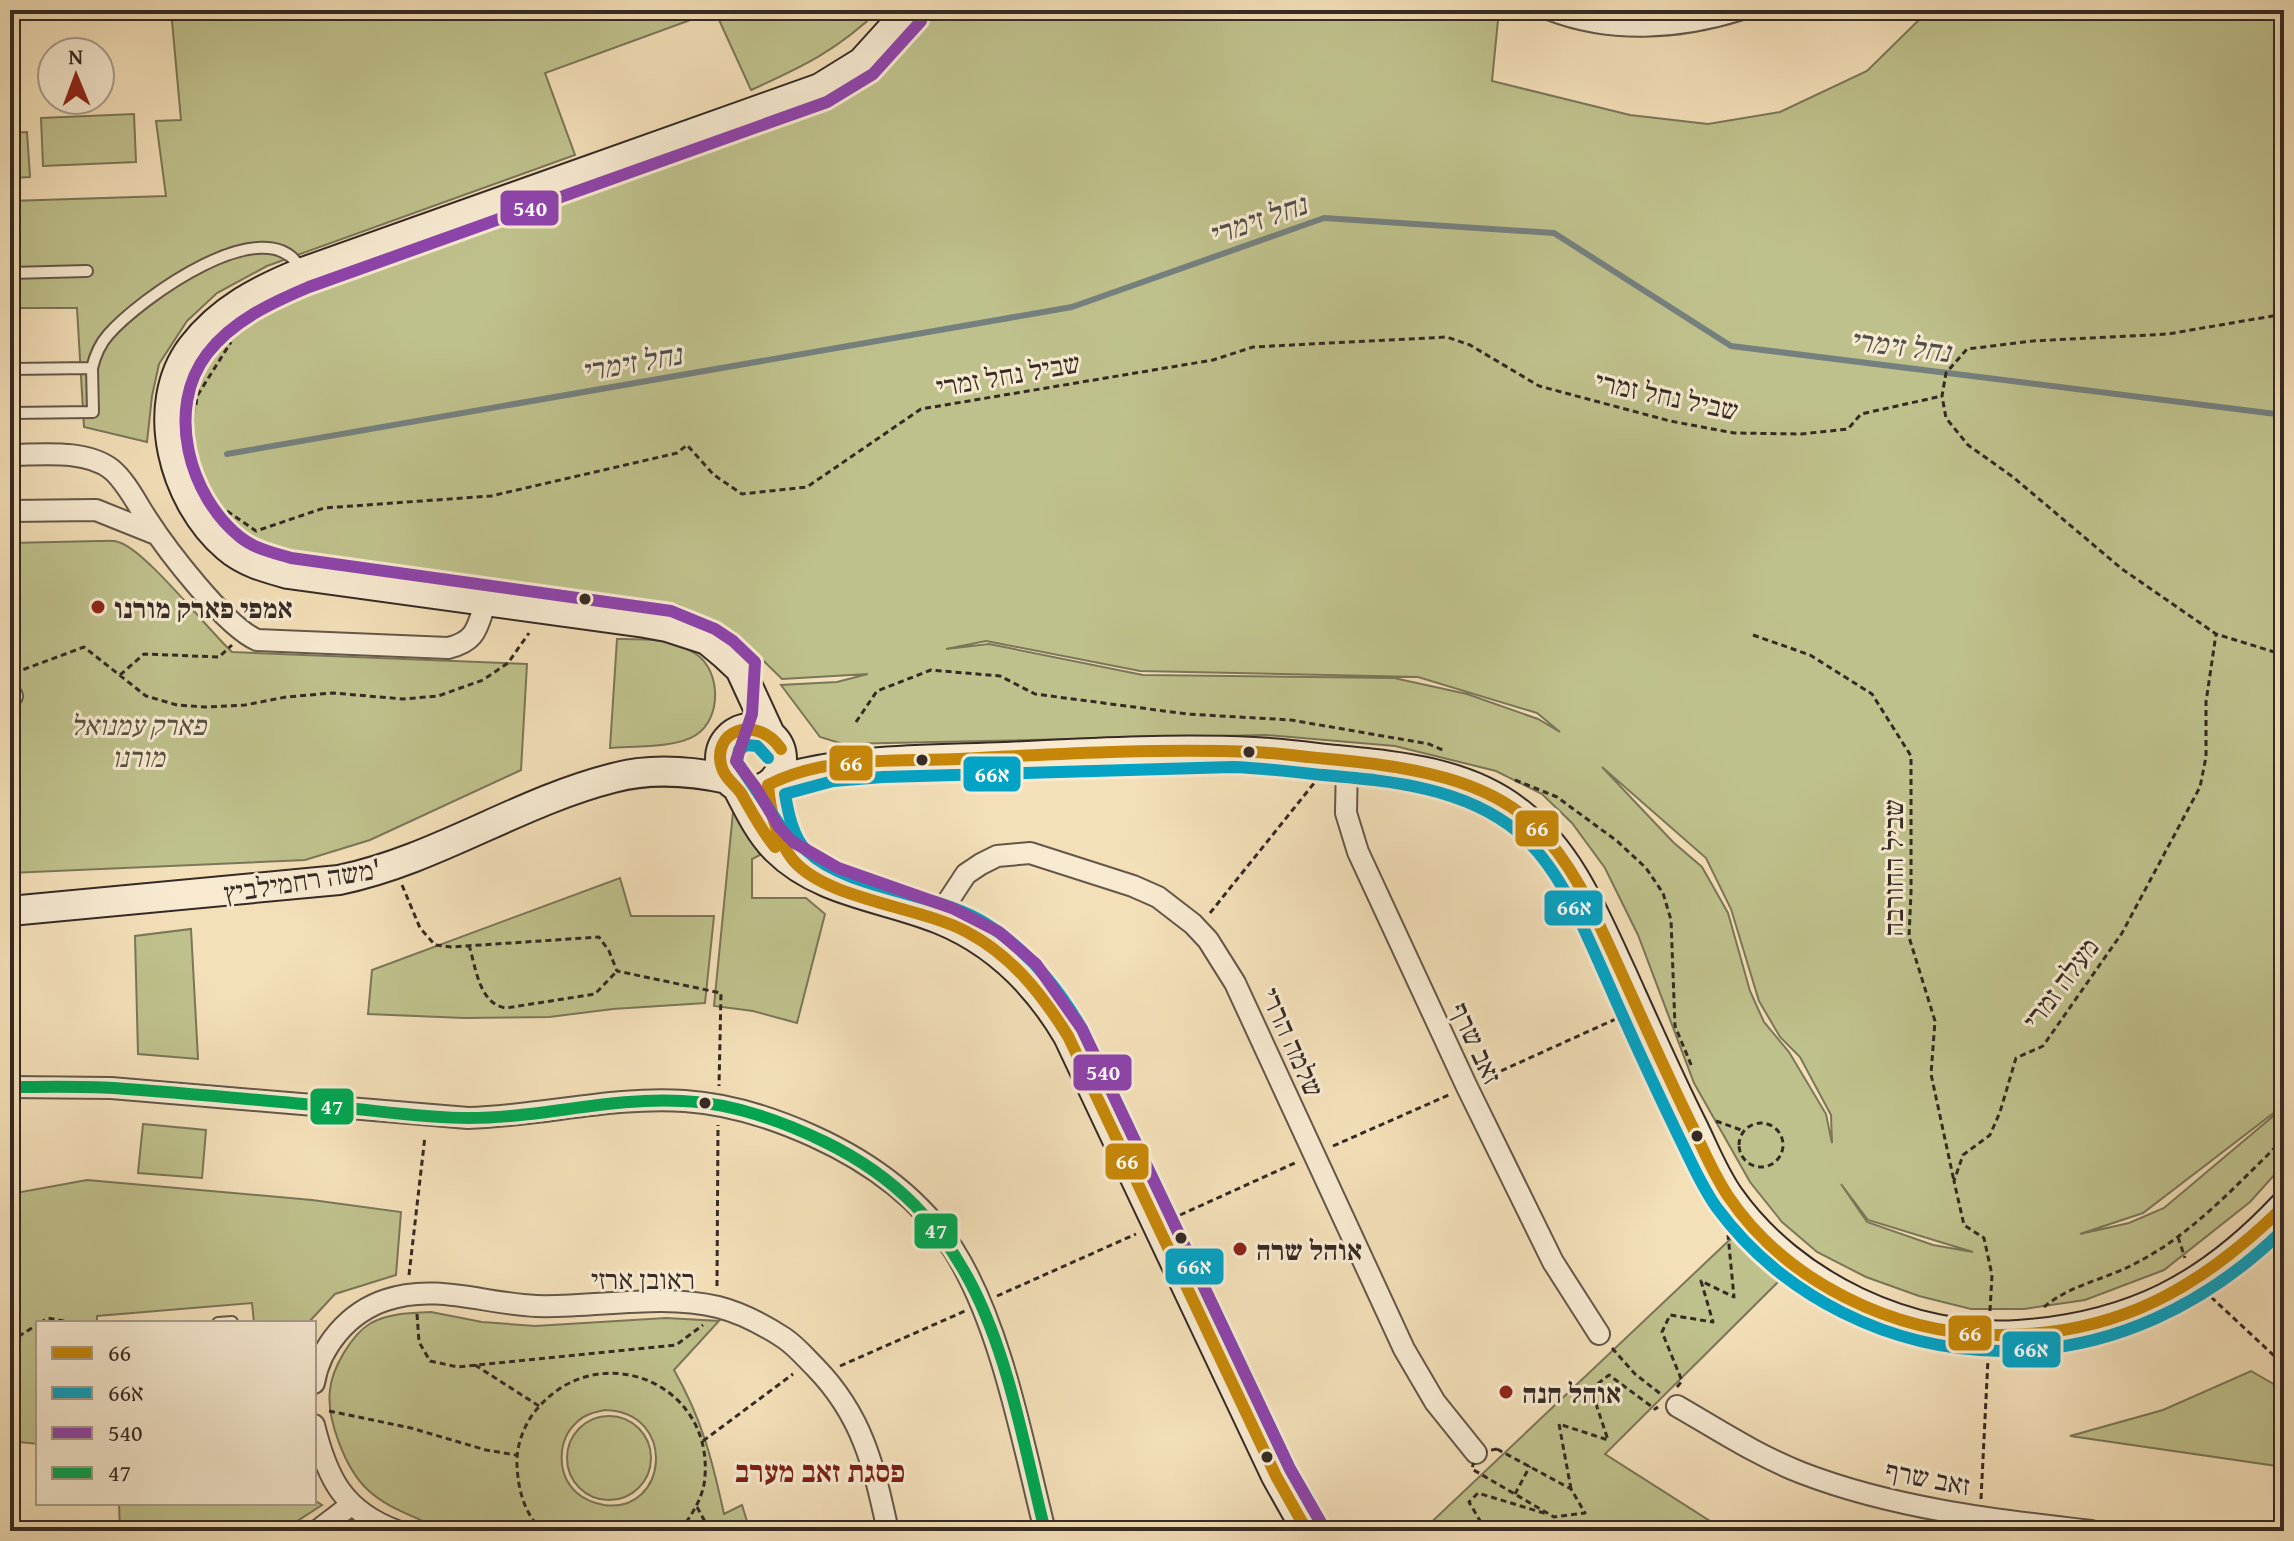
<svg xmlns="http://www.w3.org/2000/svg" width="2294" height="1541" font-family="'Gentium Book Plus','Frank Ruhl Libre',serif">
	<rect width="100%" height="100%" fill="#f3dfb8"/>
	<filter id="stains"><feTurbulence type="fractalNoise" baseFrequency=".0025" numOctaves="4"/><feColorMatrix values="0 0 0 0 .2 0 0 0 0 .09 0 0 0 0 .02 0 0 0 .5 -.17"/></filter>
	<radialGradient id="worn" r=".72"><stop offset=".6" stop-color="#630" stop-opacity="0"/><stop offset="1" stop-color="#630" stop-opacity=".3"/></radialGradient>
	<path fill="#bfc18c" stroke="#7a7658" stroke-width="2" fill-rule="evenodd" d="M171 10H879C838 50 802 67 751 90L715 11 545 73 575 155 267 266 217 293 187 321 159 364 152 396 147 442 84 427 77 308H10V201L166 196 156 121 181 120Z
		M929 10H1499L1492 81 1630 115 1708 124 1780 112 1867 71 1929 10H2284V1105L2143 1213 2080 1234 2129 1223 2164 1208 2284 1107V1164L2250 1202 2164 1270 2085 1300 2024 1309H1971L1919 1296 1866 1277 1817 1252 1782 1222 1750 1182 1694 1083 1638 935 1605 868 1572 823 1542 794 1496 771 1395 746 1266 735 843 744 820 737 781 685 837 682 868 674 782 679 733 631 678 605 284 554C273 549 261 545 251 538 205 508 187 458 195 405 197 394 196 378 202 369 223 335 264 313 299 296L839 93C874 69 905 46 929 10ZM986 641 1140 671 1418 677 1537 713 1560 732 1538 719 1467 694 1394 678 1143 675 989 644 946 649ZM1602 767 1706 858 1731 909 1759 1001 1780 1037 1800 1057 1831 1115 1832 1143 1826 1114 1789 1052 1764 1022 1750 991 1728 913 1702 867 1673 842ZM1841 1184 1868 1220 1973 1252 1933 1245 1867 1222Z
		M134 114 136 162 43 166 41 118Z
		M27 132 30 177 10 178V133Z
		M99 541C105 541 113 540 118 542 144 548 207 629 232 652L527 664 521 770 370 840 305 860 10 873V543Z
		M617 639C645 639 672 638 696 654 721 671 722 718 696 735 677 748 633 746 610 748Z
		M733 812 742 817 760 855 752 859V898H806L825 914 797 1023 753 1011 714 1006Z
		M620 878 631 916H714L705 1003 613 1009 549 1017 464 1018 368 1014 372 970Z
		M191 929 198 1059 138 1054 135 936Z
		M143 1124 206 1130 202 1178 138 1173Z
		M87 1180 312 1200 401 1212 396 1275 335 1294 308 1323H254L252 1303 97 1316V1323H38V1444L10 1441V1194Z
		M1739 1231 1784 1276 1605 1454 1721 1528 1717 1531H1422Z
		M431 1312 482 1322 535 1326 666 1318 719 1321 674 1370C702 1419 712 1459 724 1514L742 1505 750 1531H443C419 1517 389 1510 368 1490 346 1470 326 1419 330 1390 332 1368 352 1334 371 1323 390 1313 410 1313 431 1312ZM605 1410C678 1412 668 1514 604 1505 593 1503 585 1500 577 1493 556 1474 557 1440 577 1422 585 1414 595 1412 605 1410Z
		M2251 1371 2284 1390V1467L2070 1436 2163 1410Z
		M567 1458a42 42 0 1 1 84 0a42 42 0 1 1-84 0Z
		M314 1500 322 1505 282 1531H120L119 1503H314Z"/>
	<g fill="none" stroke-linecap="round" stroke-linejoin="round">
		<path stroke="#75807e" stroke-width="6" d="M227 454 1072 307 1324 218 1554 233 1731 346 2284 415"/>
		<g stroke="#645749" stroke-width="14">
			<path id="lane" d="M10 273 87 271
				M92 368C95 356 100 344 108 335 138 300 267 206 301 269
				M10 369 92 368 93 412 10 413
				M218 1323 232 1322"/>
		</g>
		<g stroke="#645749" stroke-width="24">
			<path id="street" d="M1551 10C1611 33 1678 29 1739 10
				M10 455C41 455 85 449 111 469 126 481 137 504 147 519 167 550 225 626 257 640L448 648C478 641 477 626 486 601
				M10 511 96 510 156 534
				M10 693 12 696
				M1347 761 1346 813 1358 852 1467 1087 1553 1262 1599 1334
				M937 918 966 874 981 864 997 856 1030 853 1133 886 1158 897 1193 924 1208 940 1235 983 1404 1349 1435 1402 1476 1453
				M10 1087 111 1088 468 1118C541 1116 613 1096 685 1101 730 1104 773 1118 813 1136 868 1161 920 1198 953 1249 1001 1324 1023 1444 1045 1531
				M314 1383C320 1346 349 1312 386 1300 435 1283 486 1304 536 1306 596 1308 660 1293 718 1307 742 1313 764 1325 784 1338 796 1346 806 1358 815 1367 863 1416 874 1467 888 1531
				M1677 1406C1717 1429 1758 1456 1802 1473 1893 1508 1994 1520 2091 1531
				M314 1425C327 1478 343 1511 397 1531
				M317 1531 351 1505"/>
		</g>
		<g stroke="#352a24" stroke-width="32">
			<path id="secondary" d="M720 759a31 31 0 1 1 62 0a31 31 0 1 1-62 0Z
				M770 734 740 669 725 655 707 640 667 627 645 623 288 574C266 568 244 562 227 547 174 502 147 406 192 347 221 309 261 289 303 272L820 88 862 62 909 10
				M776 780C851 758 928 760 1005 757 1087 753 1171 748 1254 752 1281 753 1309 757 1336 760 1399 766 1468 772 1519 813 1571 854 1595 916 1622 974 1645 1025 1667 1075 1692 1125 1704 1149 1714 1176 1730 1198 1792 1286 1911 1342 2018 1335 2131 1327 2207 1288 2284 1206
				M737 787C748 808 759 832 776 849 820 893 885 897 939 919 996 942 1037 983 1068 1036L1276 1476 1307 1531
				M10 911 339 880C436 860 518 802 613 778 650 768 691 771 728 779"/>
		</g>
		<path stroke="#352a24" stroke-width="3" stroke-dasharray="6 4" stroke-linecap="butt" d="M2284 314 2168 334 2033 341 1967 349 1946 373 1942 396 1946 418 1968 445 2013 477 2122 569 2216 634 2284 655
			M196 405 197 396 231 342
			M227 511 256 531 324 508 491 496 677 453 687 445 714 475 742 494 807 487 921 409 1213 360 1253 347 1447 337 1470 345 1539 386 1670 421 1734 433 1801 434 1848 429 1861 414 1942 396
			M1753 635 1810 655 1872 694 1911 756V892L1909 937 1935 1021 1931 1074 1954 1181
			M14 673 84 647 146 696 177 705 206 707 245 705 286 697 333 693 403 699 438 696 483 680 508 663 529 633
			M120 675 144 654 219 657 232 645
			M856 722 877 691 931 670 1000 676 1035 694 1187 714 1291 720 1429 744 1445 751
			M1515 780 1557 797 1617 841 1646 868 1663 893 1671 920 1675 1026 1692 1067
			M402 885 420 928 435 945 451 947 599 937 609 951 617 971 721 993 719 1086
			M1210 913 1315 782
			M469 945C476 968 479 1004 506 1008L595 994 617 971
			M1483 1079 1618 1018
			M1716 1121 1744 1131
			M1739 1145a22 22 0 1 1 44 0a22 22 0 1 1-44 0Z
			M1333 1146 1451 1094
			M1180 1215 1297 1162
			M2178 1237 2185 1258
			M409 1275 425 1136
			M717 1286 718 1125
			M997 1296 1136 1234
			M2211 1297 2284 1365
			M2044 1307C2071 1284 2108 1279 2138 1262 2194 1233 2239 1182 2284 1139
			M1990 1311 1992 1275 1984 1238 1964 1225 1954 1181 1963 1155 1990 1135 2000 1112 2016 1058 2043 1046 2122 933 2200 787 2206 757V702L2216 634
			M417 1314 419 1342 430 1361 458 1367 676 1345 703 1325
			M40 1323 48 1318 74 1323
			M10 1342 38 1324
			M1612 1348 1635 1374 1662 1395
			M475 1365 539 1406
			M840 1366 965 1311
			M1677 1387 1682 1381 1662 1332 1670 1315 1713 1322 1701 1281 1734 1297 1728 1235
			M329 1411 411 1428 486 1450 516 1455
			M703 1441 793 1374
			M1497 1449 1571 1489 1585 1513 1554 1517 1472 1469 1476 1453Z
			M1571 1489 1559 1424 1608 1440 1591 1389 1609 1375 1655 1409 1658 1407
			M1515 1494 1530 1466
			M1981 1499 1988 1359
			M697 1507 710 1531
			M543 1531C524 1514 518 1489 517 1465 516 1446 524 1424 537 1409 597 1337 712 1381 705 1476 704 1497 692 1514 680 1531
			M1486 1531 1469 1502 1478 1493 1547 1514"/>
		<use href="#lane" stroke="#f7ead1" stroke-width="10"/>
		<use href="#street" stroke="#f7ead1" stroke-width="20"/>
		<use href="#secondary" stroke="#f7ead1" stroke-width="28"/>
		<g stroke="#f7ead1" stroke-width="18">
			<path id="bus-1" d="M775 847C761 830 752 812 741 793 735 785 725 778 722 768 710 731 756 713 781 749
				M1307 1531 1276 1476 1068 1036C1041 993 1012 956 967 932 919 906 827 900 793 860 777 840 770 810 768 785 826 755 895 762 959 759 1057 754 1157 748 1255 752 1280 753 1304 757 1329 759 1363 762 1397 766 1430 774 1469 783 1507 798 1536 827 1576 867 1597 920 1620 970 1644 1023 1668 1077 1694 1130 1704 1152 1714 1175 1728 1196 1786 1282 1894 1334 1997 1335 2117 1336 2201 1288 2284 1206"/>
		</g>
		<g stroke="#f7ead1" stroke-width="18">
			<path id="bus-2" d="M768 758 757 746 746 745 739 750 737 762 788 837
				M1321 1523 1290 1469 1082 1029C1056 984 1024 945 978 919 929 892 845 888 807 851 793 838 788 812 785 794L833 781 883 777 1233 767C1263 768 1293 772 1323 775 1390 781 1464 787 1518 832 1561 869 1583 927 1606 978 1629 1031 1653 1083 1678 1135 1690 1159 1701 1186 1717 1208 1783 1297 1891 1350 2001 1351 2111 1352 2208 1304 2284 1229"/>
		</g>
		<g stroke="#f7ead1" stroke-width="18">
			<path id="bus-3" d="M921 21 873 74 827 102 309 287C271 303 232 321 207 354 165 409 189 496 240 537 255 549 274 553 291 558L671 611 715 629 733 641 755 662 752 714 736 761 756 788 779 827 793 842 838 868 952 908 999 932 1036 964 1082 1029 1290 1469 1321 1523"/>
		</g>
		<g stroke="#f7ead1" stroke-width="18">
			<path id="bus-4" d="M10 1087C44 1087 79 1086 114 1088 185 1093 256 1100 327 1106 374 1110 422 1118 469 1118 541 1118 611 1097 682 1101 732 1103 780 1120 825 1142 989 1222 1006 1371 1045 1531"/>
		</g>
		<use href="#bus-1" stroke="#c68709" stroke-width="12"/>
		<use href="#bus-2" stroke="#03a3c6" stroke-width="12"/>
		<use href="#bus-3" stroke="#8e44ad" stroke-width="12"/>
		<use href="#bus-4" stroke="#00a651" stroke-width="12"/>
	</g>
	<g fill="#352a24" stroke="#f7ead1" stroke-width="3">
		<circle cx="585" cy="599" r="7"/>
		<circle cx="1249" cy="752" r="7"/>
		<circle cx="922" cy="760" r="7"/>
		<circle cx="705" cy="1103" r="7"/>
		<circle cx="1697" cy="1136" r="7"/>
		<circle cx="1181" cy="1238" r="7"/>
		<circle cx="1267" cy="1457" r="7"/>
	</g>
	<g fill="#8f2418" stroke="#f7ead1" stroke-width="3">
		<circle cx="98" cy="607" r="8"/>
		<circle cx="1240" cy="1249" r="8"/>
		<circle cx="1506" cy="1392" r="8"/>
	</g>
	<g text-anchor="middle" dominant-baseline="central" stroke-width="6" stroke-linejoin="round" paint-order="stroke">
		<g font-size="28" fill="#352a24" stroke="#f7ead1">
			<text transform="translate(1008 374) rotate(-10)">שביל נחל זמרי</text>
			<text transform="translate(1667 395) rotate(12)">שביל נחל זמרי</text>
			<text transform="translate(1892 868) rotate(-90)">שביל החורבה</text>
			<text transform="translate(302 880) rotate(-9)">משה רחמילביץ'</text>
			<text transform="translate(2060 983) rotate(-53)">מעלה זמרי</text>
			<text transform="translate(1293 1042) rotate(66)">שלמה הררי</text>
			<text transform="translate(1477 1043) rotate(65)">זאב שרף</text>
			<text x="643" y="1278">ראובן ארזי</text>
			<text transform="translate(1928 1477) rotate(11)">זאב שרף</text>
		</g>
		<g font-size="28" font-weight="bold" fill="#352a24" stroke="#f7ead1" text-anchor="start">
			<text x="114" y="607">אמפי פארק מורנו</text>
			<text x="1256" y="1249">אוהל שרה</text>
			<text x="1522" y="1392">אוהל חנה</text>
		</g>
		<g font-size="28" font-style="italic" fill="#58503e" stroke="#f7ead1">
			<text x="138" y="724">פארק עמנואל<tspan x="138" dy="32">מורנו</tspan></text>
		</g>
		<g font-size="30" font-style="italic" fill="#504e4a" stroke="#f7ead1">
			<text transform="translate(1257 219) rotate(-19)">נחל זימרי</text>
			<text transform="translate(1900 345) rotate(7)">נחל זימרי</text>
			<text transform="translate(631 362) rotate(-10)">נחל זימרי</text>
		</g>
		<g font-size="30" font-weight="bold" fill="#7a1f14" stroke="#f7ead1">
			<text x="820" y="1471">פסגת זאב מערב</text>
		</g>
	</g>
	<g stroke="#f7ead1" stroke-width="3">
		<rect x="499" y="189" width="61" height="38" rx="8" fill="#8e44ad"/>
		<rect x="828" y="744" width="46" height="38" rx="8" fill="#c68709"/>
		<rect x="962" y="755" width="60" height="38" rx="8" fill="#03a3c6"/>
		<rect x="1514" y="809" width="46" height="39" rx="8" fill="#c68709"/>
		<rect x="1543" y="889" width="61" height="38" rx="8" fill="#03a3c6"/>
		<rect x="1072" y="1053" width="61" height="39" rx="8" fill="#8e44ad"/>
		<rect x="309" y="1087" width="46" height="39" rx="8" fill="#00a651"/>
		<rect x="1104" y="1142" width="46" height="39" rx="8" fill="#c68709"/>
		<rect x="913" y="1212" width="46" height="38" rx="8" fill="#00a651"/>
		<rect x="1164" y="1247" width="61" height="39" rx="8" fill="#03a3c6"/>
		<rect x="1947" y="1314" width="46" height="38" rx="8" fill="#c68709"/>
		<rect x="2001" y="1330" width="61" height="39" rx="8" fill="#03a3c6"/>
	</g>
	<g font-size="22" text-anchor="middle" font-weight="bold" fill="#fff">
		<text x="530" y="216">540</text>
		<text x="851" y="771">66</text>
		<text x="992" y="782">66א</text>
		<text x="1537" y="836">66</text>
		<text x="1574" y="915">66א</text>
		<text x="1103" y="1080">540</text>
		<text x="332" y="1114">47</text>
		<text x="1127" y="1169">66</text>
		<text x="936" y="1238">47</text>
		<text x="1194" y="1274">66א</text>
		<text x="1970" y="1341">66</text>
		<text x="2031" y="1357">66א</text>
	</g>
	<rect width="2294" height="1541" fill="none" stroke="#f3dfb8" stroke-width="40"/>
	<rect x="12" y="12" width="2270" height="1517" fill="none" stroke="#352a24" stroke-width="4"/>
	<rect x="20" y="20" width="2254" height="1501" fill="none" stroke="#352a24" stroke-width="2"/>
	<rect x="36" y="1321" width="280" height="184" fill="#f7ead1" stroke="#a99d8c" stroke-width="2"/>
	<rect x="52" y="1347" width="40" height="12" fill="#c68709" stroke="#a99d8c" stroke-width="2"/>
	<text x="108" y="1361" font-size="24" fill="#352a24">66</text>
	<rect x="52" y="1387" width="40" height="12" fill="#03a3c6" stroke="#a99d8c" stroke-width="2"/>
	<text x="108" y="1401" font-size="24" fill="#352a24">66א</text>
	<rect x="52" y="1427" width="40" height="12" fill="#8e44ad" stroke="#a99d8c" stroke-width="2"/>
	<text x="108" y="1441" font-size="24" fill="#352a24">540</text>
	<rect x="52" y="1467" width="40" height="12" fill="#00a651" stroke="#a99d8c" stroke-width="2"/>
	<text x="108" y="1481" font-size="24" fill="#352a24">47</text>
	<g transform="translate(76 76) rotate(359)"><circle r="38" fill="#f7ead1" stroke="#a99d8c" stroke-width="2"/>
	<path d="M0-6L14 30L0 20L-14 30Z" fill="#8f2418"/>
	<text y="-12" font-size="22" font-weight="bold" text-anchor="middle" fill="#352a24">N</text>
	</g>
	<rect width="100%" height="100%" filter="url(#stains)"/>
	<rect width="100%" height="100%" fill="url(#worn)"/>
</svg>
